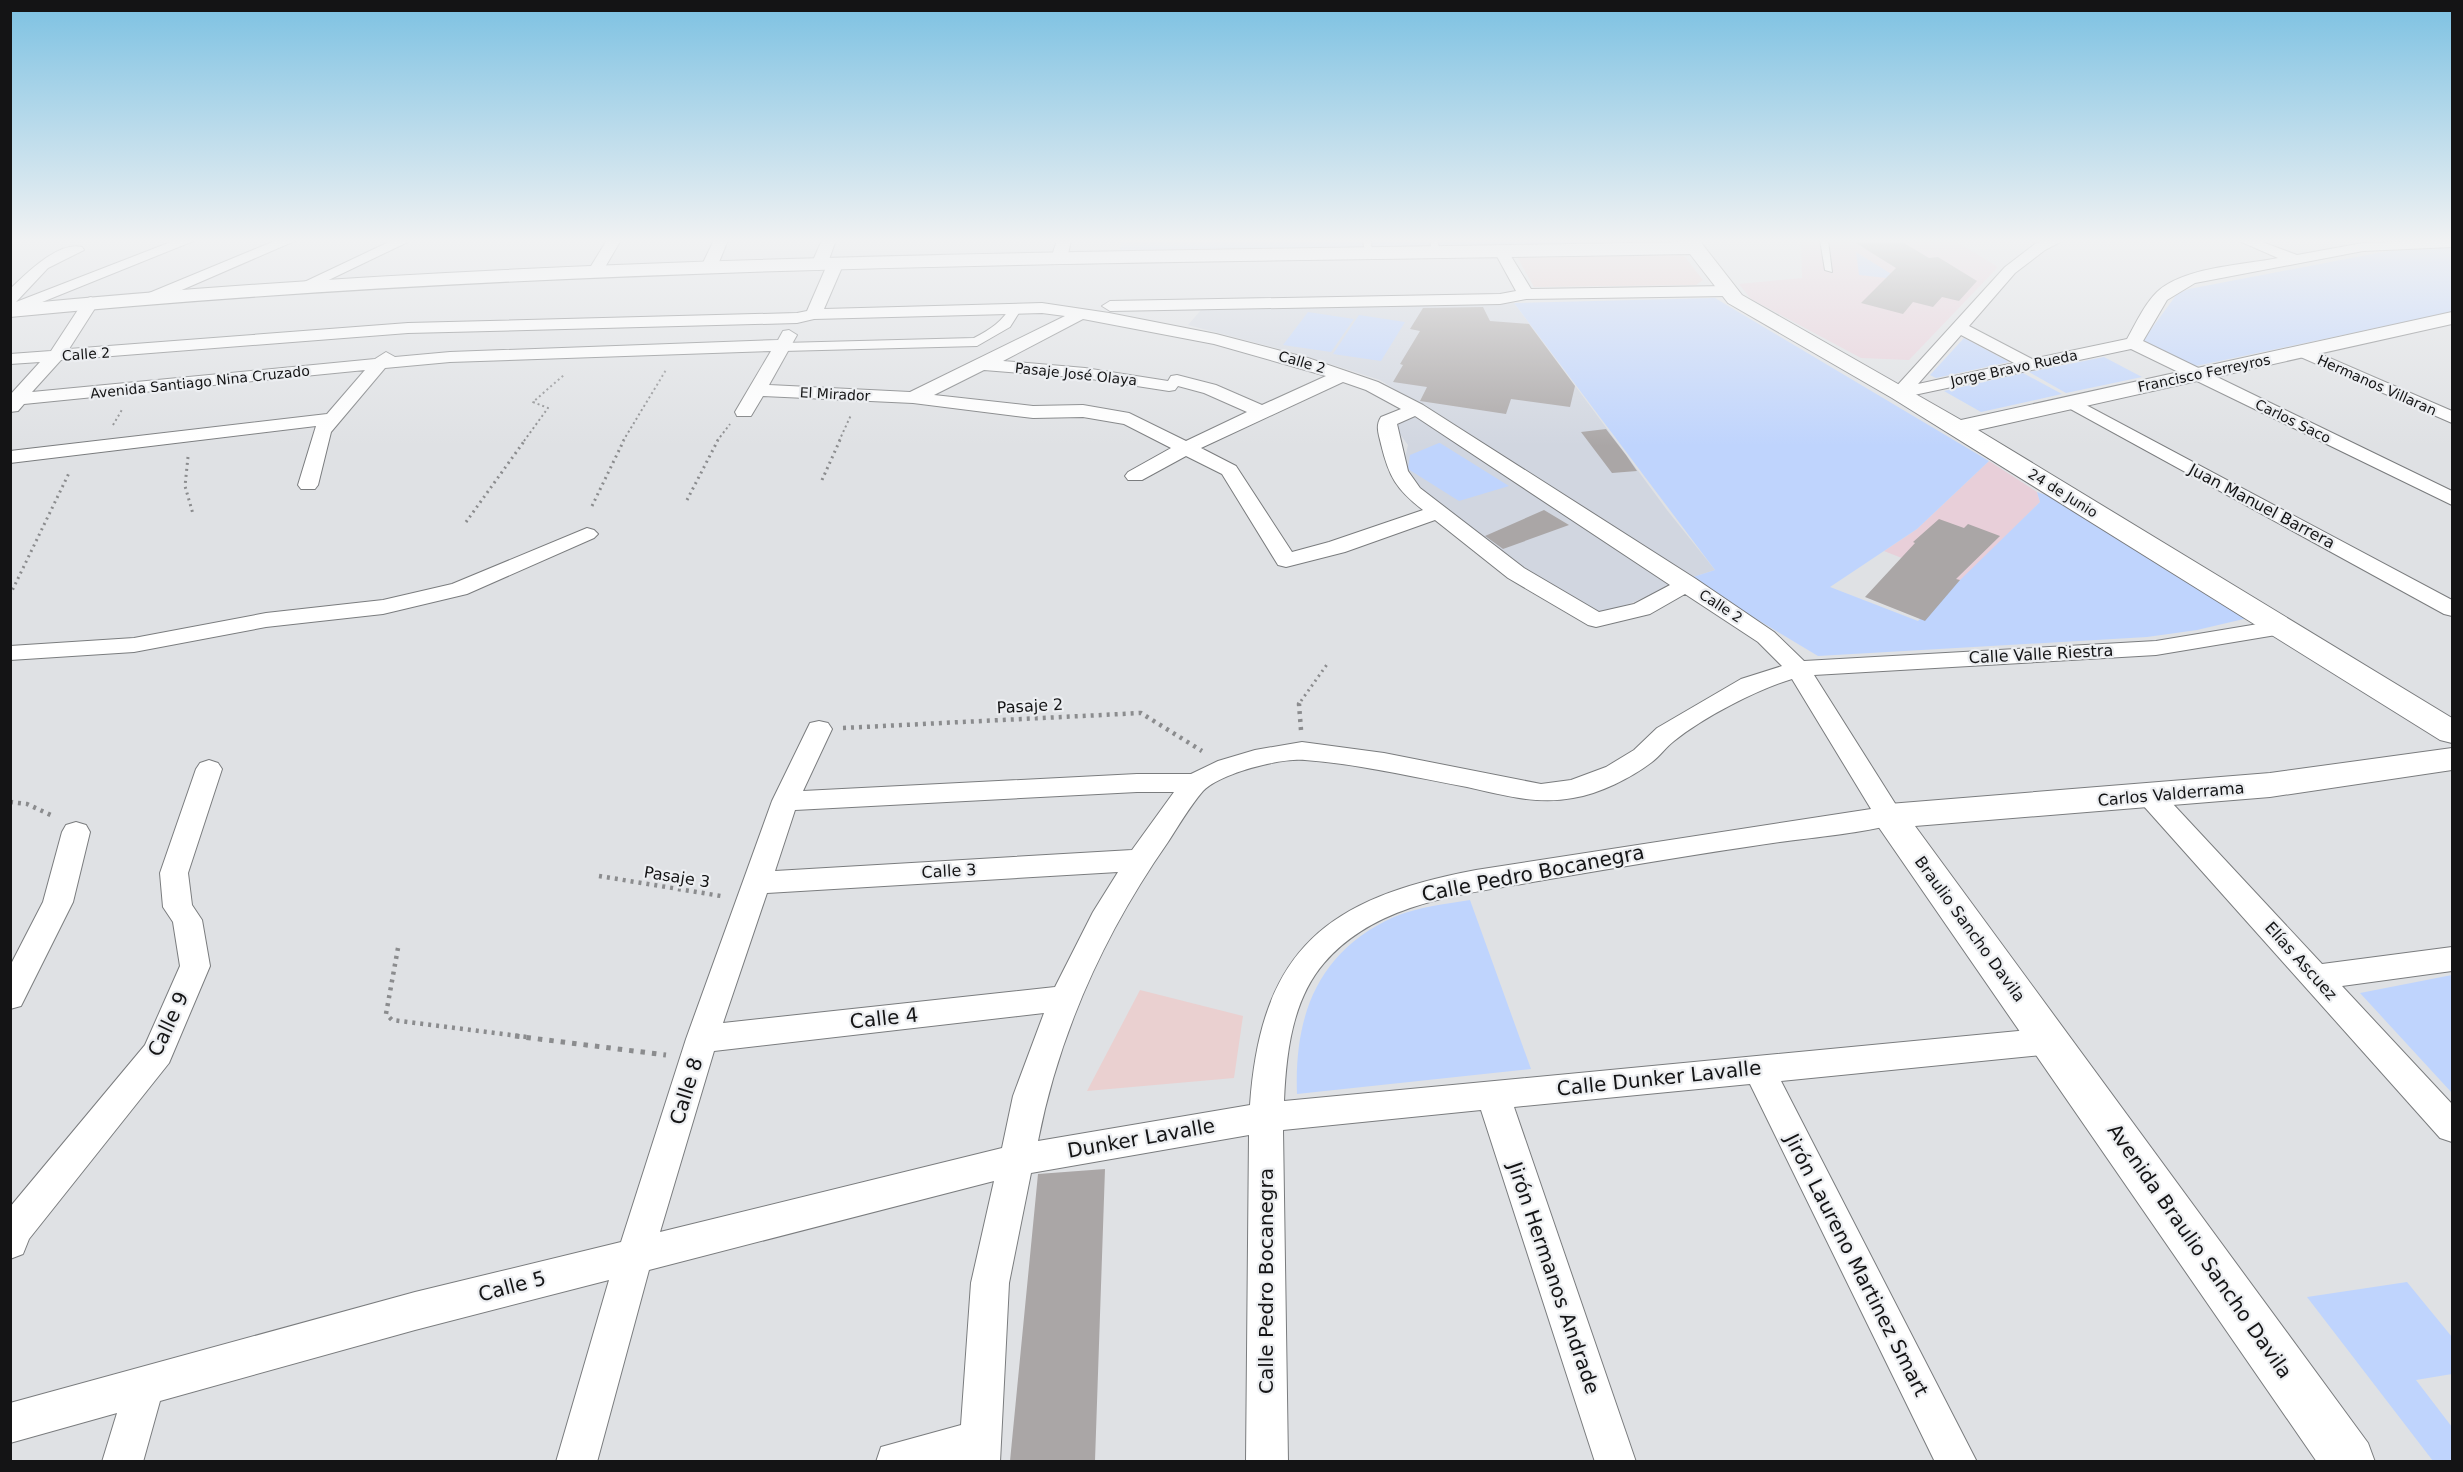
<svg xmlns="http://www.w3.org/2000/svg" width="2463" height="1472" font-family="'DejaVu Sans',sans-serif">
	<rect width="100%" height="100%" fill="#dfe1e4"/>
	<path fill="#ead0d0" d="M1669 253 1684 256 1703 280 1696 285 1534 287 1516 255Z
		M1140 990 1243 1016 1234 1078 1087 1091Z"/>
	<path fill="#d1d6e0" d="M1514 303 1667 510 1715 570 1693 577 1380 380 1299 354 1188 325 1201 310Z
		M1414 415 1440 433 1675 584 1629 604 1599 613 1517 565 1418 488 1402 471 1408 445 1394 426V422Z"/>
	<path fill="#e8cfd9" d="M1801 240H1953L1998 267 1909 360 1861 358 1751 299 1739 284 1802 278Z
		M1989 461 2037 492 2040 502 1960 581 1884 551 1917 529Z"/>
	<path fill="#bfd4fd" d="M1122 240H1678V241L1119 252Z
		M2452 247V312L2191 367 2141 343 2177 294 2189 289 2388 251Z
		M1856 252 1893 275 1887 278 1859 275Z
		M1715 298 1989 461 1917 529 1830 587 1918 621 2040 502 2037 492 2053 497 2248 618 2197 630 2147 637 1818 656 1728 602 1693 577 1715 570 1514 303Z
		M1308 312 1354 319 1331 352 1283 345Z
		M1359 315 1405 322 1381 361 1333 354Z
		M1964 338 2009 362 1936 378 1930 375Z
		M2104 357 2142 377 2066 393 2029 372Z
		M2023 373 2062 394 1981 412 1944 391Z
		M1439 443H1440L1509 486 1459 501 1408 469 1410 455Z
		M1470 900 1531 1069 1297 1094C1294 1015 1318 951 1394 917 1418 907 1445 904 1470 900Z
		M2452 975V1093L2360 993Z
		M2407 1282 2452 1337V1374L2416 1380 2452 1427V1461H2433L2307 1297Z"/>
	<path fill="#aaa6a6" d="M1851 240H1899L1929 258 1938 257 1977 281 1959 301 1942 297 1933 307 1913 302 1903 314 1861 303 1896 268Z
		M1483 307 1490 321 1529 324 1575 386 1570 407 1511 399 1506 414 1420 401 1427 387 1393 382 1403 365 1400 364 1420 331 1410 329 1423 308Z
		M1606 429 1626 455 1637 471 1612 473 1581 432Z
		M1544 510 1569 525 1503 549 1485 536Z
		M1939 519 1964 528 1968 524 2000 536 1956 579 1960 580 1925 621 1865 597 1915 543 1913 542Z
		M1105 1169 1095 1461H1010L1038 1174Z"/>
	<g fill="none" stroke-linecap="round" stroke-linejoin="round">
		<g stroke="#7a7c7e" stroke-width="2">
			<path id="service" d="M1363 240H1371L1372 256 1365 254Z
				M1430 240H1438L1439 254 1432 252Z
				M1820 240H1828L1832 272 1825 270Z"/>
		</g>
		<g stroke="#7a7c7e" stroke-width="2">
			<path id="pedestrian" d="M1016 304 1022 308 1010 327 977 346 783 351 776 347 783 343 974 338C991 329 1002 322 1012 305Z"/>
		</g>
		<g stroke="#7a7c7e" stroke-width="2">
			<path id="minor" d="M176 240H196L10 315V304L14 303 10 304V289C26 274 58 241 82 247L84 250 48 268 16 302Z
				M277 240H297L161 299H149L147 296 149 293Z
				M393 240H412L312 288 306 290 298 285Z
				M607 240H621L601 274H591L588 271Z
				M714 240H728L717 267 709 272 701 267Z
				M822 240H836L827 265 819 270 811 265Z
				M1057 240H1071L1067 259 1059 264 1051 259Z
				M2044 240H2064L2045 250 2015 273 1969 326 2032 359 2127 339C2136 323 2144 305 2157 292 2183 267 2244 265 2278 258L2237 240H2257L2297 255 2363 243 2452 240V247L2363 251 2195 283 2167 300 2143 341 2452 491V505L2131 349 1900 398 1894 397 1891 393 1894 389 2005 267 2035 244ZM1961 335 2014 363 1918 384Z
				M1501 247 1506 248 1531 289 1727 286 1735 291 1727 296 1526 299 1500 304 1110 311 1102 306 1110 301 1500 294 1516 291 1494 251Z
				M835 260 843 265 824 309 1042 303 1109 313 1216 334 1308 358 1378 382 1423 405 1696 579 1774 632 1804 661 2156 641 2282 620 2290 622 2294 627 2290 632 2282 634 2156 655 1814 675 1903 816 1899 823C1859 834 1814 837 1773 843 1697 854 1620 867 1544 880 1468 894 1378 900 1324 963 1292 1000 1286 1054 1284 1101L2051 1028 2062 1032 2067 1041 2062 1050 2051 1054 1781 1081 1977 1462H1935L1750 1084 1514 1107 1636 1462H1595L1481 1110 1283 1130 1288 1462H1246L1249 1135 1031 1173 1009 1283 1000 1462H876L881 1447 961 1425 971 1283 994 1181 649 1270 597 1462H556L609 1280 415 1330 160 1401 143 1462H102L117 1413 10 1443V1403L415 1292 621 1242 686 1039 772 801 810 723 819 721 828 723 832 729 803 791 1137 774H1191L1218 761 1255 750 1302 742 1384 753 1541 784 1571 780 1606 767 1634 750 1657 728 1741 679 1782 666 1758 642 1685 594 1650 614 1596 627 1588 625 1508 578 1435 520 1345 552 1286 567 1278 565 1222 474 1186 456 1142 480H1128L1125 476 1128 472 1171 448 1124 424 1083 417 1033 418 913 403 763 396 751 416H737L735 412 771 351 450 362 385 368 331 432 318 485 315 489H301L298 485 316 426 10 463V451L327 414 365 370 24 404 18 411 10 412V395L40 362 10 364V354L51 351 85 299 91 297 99 302 69 349 408 323 797 313 807 311 827 265ZM1042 313 1065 316 910 392 769 385 797 335 789 330 783 331 778 340 450 352 395 357 386 352 375 359 32 392 61 360 408 333 797 323 814 319ZM1083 319 1214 344 1326 376 1262 405 1216 385 1177 375 1171 376 1168 381 1085 368 1003 361ZM984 370 1085 378 1169 391 1175 390 1178 386 1204 393 1247 412 1186 441 1129 413 1083 405 1033 406 934 395ZM1343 382 1366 390 1401 409 1381 417C1375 426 1379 435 1381 444 1389 477 1396 489 1423 510L1329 542 1292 552 1236 466 1201 448ZM1415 416 1670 585 1634 604 1599 612 1524 568 1420 488 1408 471 1397 424ZM1792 679 1871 809 1476 870C1328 898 1261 948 1250 1105L1038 1141C1059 1033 1105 932 1168 842 1179 825 1190 806 1203 791 1221 773 1280 758 1305 760 1359 764 1413 777 1467 787 1503 795 1537 805 1573 798 1599 794 1631 778 1652 762 1660 756 1666 747 1674 741 1704 717 1756 690 1792 679ZM1137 792H1174L1132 850 775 871 795 810ZM1118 872 1093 912 1055 987 723 1023 767 893ZM1044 1013 1013 1096 1002 1148 660 1232 714 1051Z
				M2302 346 2452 411V423L2296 355 2293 351Z
				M2071 397 2452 600V616L2444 614 2065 406 2062 402 2065 398Z
				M587 528 594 530 598 534 594 538 467 594 383 614 266 627 134 652 10 660V646L134 638 266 613 383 600 452 584Z
				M209 760 218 763 222 769 188 873 192 905 202 920 210 966 169 1063 29 1239 23 1254 10 1259V1207L145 1045 180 966 173 922 163 907 160 873 196 769 200 763Z
				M2150 787 2159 789 2322 964 2452 947V971L2342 986 2452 1104V1142L2440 1138 2141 803 2137 796 2141 789Z
				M76 822 86 825 90 832 73 902 21 1006 10 1009V966L43 902 62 832 66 825Z"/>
		</g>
		<g stroke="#7a7c7e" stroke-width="2">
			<path id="tertiary" d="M1680 240H1699L1742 295 1961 420 2452 312V324L1978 430 2452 718V743L2440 740 1892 398 1728 303 1690 254C1130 264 568 263 10 317V305C565 251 1124 253 1681 242Z
				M2452 748V770L2270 797 1915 826 2368 1443 2375 1462H2317L1871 816 1877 807 1889 804 2270 773Z"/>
		</g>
		<path stroke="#8b8c8e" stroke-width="2" stroke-dasharray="2 3" stroke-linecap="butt" d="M113 425 123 408
			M524 441 548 408 533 402 565 374
			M623 441 666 370
			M717 441 730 424
			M839 441 851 415"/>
		<path stroke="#8b8c8e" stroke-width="3" stroke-dasharray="2 4" stroke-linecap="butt" d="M188 457 185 486 193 514
			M822 480 840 440
			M687 500 718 440
			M592 506 624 440
			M466 522 525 440
			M10 595 70 471
			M1301 701 1328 663"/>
		<path stroke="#8b8c8e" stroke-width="4.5" stroke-dasharray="3 5" stroke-linecap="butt" d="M843 728 1141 713 1202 751
			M1301 730 1299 704 1302 699
			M10 802 27 804 55 817
			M599 876 721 896
			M398 948 386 1014 392 1020 527 1037"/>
		<path stroke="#8b8c8e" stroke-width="5" stroke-dasharray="4.5 7" stroke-linecap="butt" d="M515 1036 666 1055"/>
		<use href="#service" fill="#fff" fill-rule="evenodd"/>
		<use href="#pedestrian" fill="#fff" fill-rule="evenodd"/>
		<use href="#minor" fill="#fff" fill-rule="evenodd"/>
		<use href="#tertiary" fill="#fff" fill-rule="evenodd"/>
	</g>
	<linearGradient id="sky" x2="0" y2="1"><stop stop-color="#7cc1e2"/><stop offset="0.54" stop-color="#f1f2f3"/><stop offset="1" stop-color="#f1f2f3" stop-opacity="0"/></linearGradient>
	<rect width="2463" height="446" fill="url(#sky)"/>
	<g text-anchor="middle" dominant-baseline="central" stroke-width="4.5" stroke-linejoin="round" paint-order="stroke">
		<g font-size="14" fill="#141415" stroke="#eceef1">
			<text transform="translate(86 354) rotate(-4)">Calle 2</text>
			<text transform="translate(1302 362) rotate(16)">Calle 2</text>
			<text transform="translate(2014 368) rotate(-12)">Jorge Bravo Rueda</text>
			<text transform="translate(2204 373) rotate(-12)">Francisco Ferreyros</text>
			<text transform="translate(1076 374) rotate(6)">Pasaje José Olaya</text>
			<text transform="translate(200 382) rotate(-6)">Avenida Santiago Nina Cruzado</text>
			<text transform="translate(2377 385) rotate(24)">Hermanos Villaran</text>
			<text transform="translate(835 394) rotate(3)">El Mirador</text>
			<text transform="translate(2293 421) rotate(26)">Carlos Saco</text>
			<text transform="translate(2063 493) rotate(32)">24 de Junio</text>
			<text transform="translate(1721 606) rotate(33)">Calle 2</text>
		</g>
		<g font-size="16" fill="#141415" stroke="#eceef1">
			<text transform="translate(2262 506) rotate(28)">Juan Manuel Barrera</text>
			<text transform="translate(2041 654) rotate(-3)">Calle Valle Riestra</text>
			<text transform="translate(1030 706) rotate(-3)">Pasaje 2</text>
			<text transform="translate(2171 794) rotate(-5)">Carlos Valderrama</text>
			<text transform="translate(949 871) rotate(-3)">Calle 3</text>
			<text transform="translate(677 877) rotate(9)">Pasaje 3</text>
			<text transform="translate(1970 929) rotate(54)">Braulio Sancho Davila</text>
			<text transform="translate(2301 961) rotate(48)">Elías Ascuez</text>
		</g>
		<g font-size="20" fill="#141415" stroke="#eceef1">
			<text transform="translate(1533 873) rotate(-11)">Calle Pedro Bocanegra</text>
			<text transform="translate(884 1018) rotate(-6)">Calle 4</text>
			<text transform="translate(168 1024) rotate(-65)">Calle 9</text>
			<text transform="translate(1659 1078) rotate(-6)">Calle Dunker Lavalle</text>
			<text transform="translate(686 1091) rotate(-73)">Calle 8</text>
			<text transform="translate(1141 1138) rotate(-10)">Dunker Lavalle</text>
			<text transform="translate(2200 1251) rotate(55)">Avenida Braulio Sancho Davila</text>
			<text transform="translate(1857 1265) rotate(63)">Jirón Laureno Martinez Smart</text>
			<text transform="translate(1554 1278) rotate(71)">Jirón Hermanos Andrade</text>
			<text transform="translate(1266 1281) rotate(-90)">Calle Pedro Bocanegra</text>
			<text transform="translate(512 1286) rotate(-15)">Calle 5</text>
		</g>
	</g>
	<rect width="2463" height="1472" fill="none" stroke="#141415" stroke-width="24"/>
</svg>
